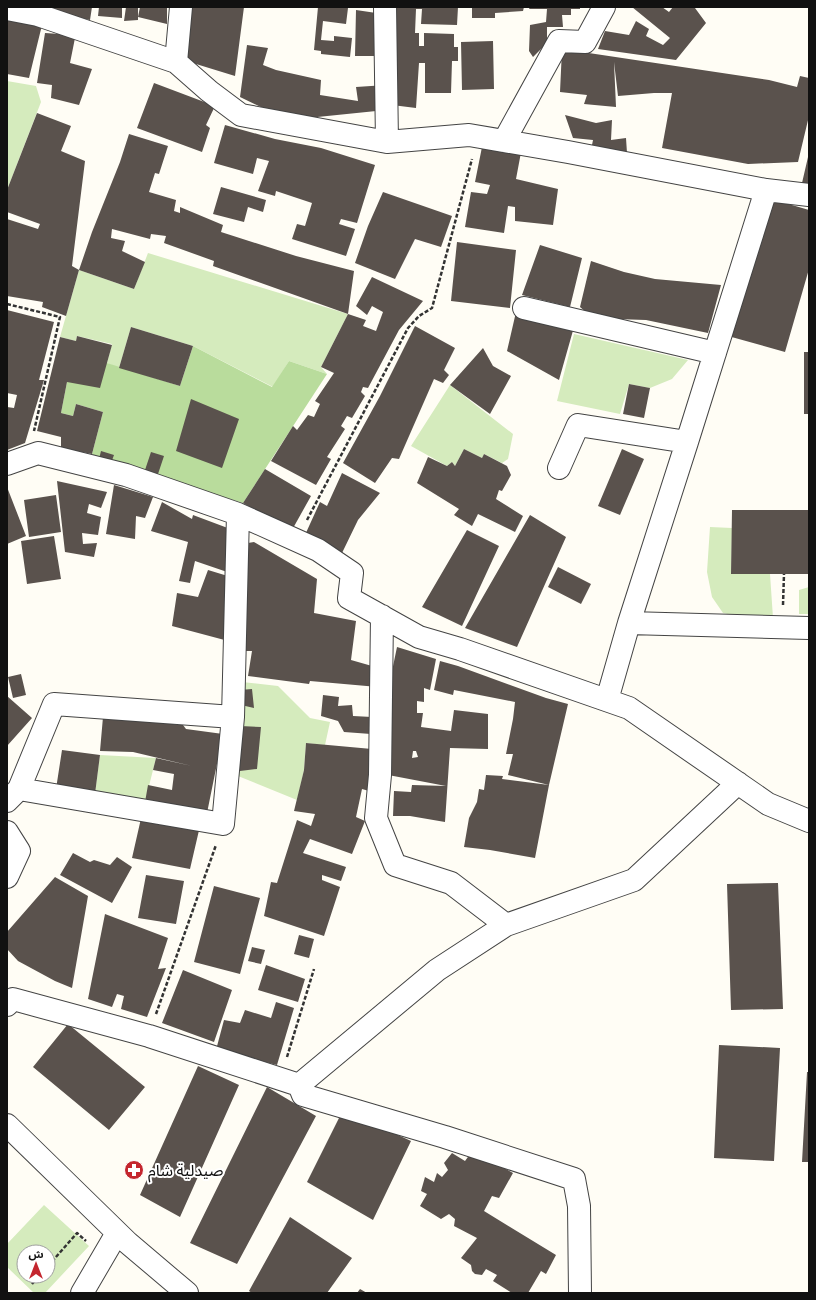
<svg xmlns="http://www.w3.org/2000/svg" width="816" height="1300" font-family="'Zilla Slab','Noto Sans Arabic',serif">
	<rect width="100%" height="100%" fill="#fffdf5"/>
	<path fill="#d5ebbd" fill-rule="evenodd" d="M7 81 36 86 41 102 7 190Z
		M148 253 348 314 321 367 327 374 289 361 273 387 193 346 131 327 119 368 107 363 112 344 77 336 76 341 60 337 79 270 134 289Z
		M574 334 688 360 672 379 650 388 629 384 620 414 557 401Z
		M450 385 513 434 508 459 502 463 484 454 482 458 464 449 455 466 452 462 447 466 411 446Z
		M710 527 732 528 731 574H770L773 618 741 617 723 613 712 597 707 572Z
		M809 587V614H799V590Z
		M242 682 278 686 310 718 330 722 325 745 306 743 304 770 297 800 238 776Z
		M100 755 156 758 145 802 95 794Z
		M44 1205 89 1246 45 1293H34L7 1267V1244ZM24 1252H48V1276H24Z"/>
	<path fill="#b9dc9c" d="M193 346 272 387 289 361 327 374 243 503 99 459 92 454 103 412 76 404 73 416 61 413 67 382 107 363 180 386Z"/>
	<path fill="#5a524d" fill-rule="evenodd" d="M30 7H92L90 20 42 11Z
		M99 7H122V18L98 16Z
		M126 7H138V17L140 7H167V24L138 17V20L124 21Z
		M190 7H244L235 76 183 60Z
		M318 7 348 8 346 24 323 21 321 40 334 41V36L352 38 350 57 321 54V51L314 50Z
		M395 7H458L457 25 421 24 422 9H416L415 33H419V46H424V33L454 34V47H458V61H452L451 93H425V63H419L416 108 392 105Z
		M472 7H524L523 11 495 13V18H472Z
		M530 7H580V9H571V15H562L563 27H547V43L533 57 529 51 530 25 546 22 547 9H529Z
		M632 7H662L669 12 673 7H695V8L706 23 676 60 598 49 605 31 629 35 636 21 649 29 646 36 663 45 670 38Z
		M356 10 383 14 376 56H355Z
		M7 15 43 21 29 78 7 74Z
		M45 33 60 34 75 38 70 63 92 69 79 105 51 98 52 85 37 83Z
		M493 41 494 89 462 90 461 42Z
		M247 45 268 48 263 65 276 70 321 80 320 95 358 101 356 87 386 85V110L288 120 240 97Z
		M562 49 769 80 797 87 800 76 809 78V116L798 162 748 164 662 148 672 93H654L618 96 614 62 616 107 584 104 587 95 560 92Z
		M154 83 215 106 206 125 210 128 202 152 137 128Z
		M37 113 71 126 61 151 85 161 72 266 79 270 66 316 42 307 43 302 7 296V219L38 229 40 224 7 212V190Z
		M565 115 596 123 612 120 611 140 626 138 627 153 592 145 593 140 573 138Z
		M225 125 275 139 321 148 375 165 357 223 341 219 339 224 355 229 346 256 292 239 297 224 305 226 312 203 276 191 275 196 258 191 269 161 257 158 253 174 214 163Z
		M129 134 168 146 159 174 155 173 149 192 176 200 174 211 180 213V207L223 225 221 232 296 256 354 271 348 314 213 266 214 261 164 243 166 236 151 234 150 239 112 229 111 238 125 241 122 251 145 262 134 289 79 270 92 232 120 162Z
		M483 142 522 147 516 179 558 189 553 225 515 221V207L508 206 504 233 465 227 471 192 487 194 490 185 475 182Z
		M808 157H809V184L802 183Z
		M221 187 266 200 263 212 248 207 244 222 213 214Z
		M383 192 452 216 441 247 415 239 395 279 355 263 368 226Z
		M768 198 809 210V269L785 352 728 336Z
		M457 242 516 250 510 308 451 301Z
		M540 245 582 258 570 307 522 295Z
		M591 261 624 272 655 279 721 285 708 333 646 320 616 319 587 313 580 307Z
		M372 277 423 301 399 330 368 388 363 387 361 392 365 396 352 418 347 416 341 426 345 429 327 457 331 459 316 485 271 461 293 426 297 430 308 415 314 417 320 404 315 401 334 373 321 367 348 314 366 320 363 326 376 331 383 312 372 306 367 315 356 306Z
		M7 310 54 322 39 380H44L25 443 7 450V407L14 408 17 395 7 393Z
		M516 312 574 327 559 380 507 351Z
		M415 326 455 348 444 370 449 375 443 383 434 379 399 459 392 458 375 483 343 463 380 396Z
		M131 327 193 346 180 386 119 368Z
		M77 336 112 345 100 388 67 382 61 413 73 416 76 404 103 412 92 454 61 448V437L37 431 60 337 76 341Z
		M483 348 493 366 511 376 490 414 450 385Z
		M804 352H809V414H804Z
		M629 384 650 388 644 418 623 414Z
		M191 399 239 419 222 468 176 451Z
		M464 449 482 458 484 454 507 466 511 475 502 491 499 490 496 499 523 516 515 532 478 514 472 526 454 515 459 509 417 483 428 457 447 466 452 462 455 466Z
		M622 449 644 459 620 515 598 506Z
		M101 451 114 455 111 463 99 459Z
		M151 452 164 456 158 474 145 470Z
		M265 469 311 496 292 530 243 503Z
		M342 473 380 493 358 520 342 553 305 535 320 502 327 506Z
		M57 481 107 492 101 508 89 504 87 513 101 517 98 535 82 533 83 544 97 543 94 557 65 552Z
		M114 485 153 497 145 518 136 516 135 539 106 534Z
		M7 487 26 536 7 544Z
		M56 495 61 532 29 537 24 500Z
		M162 502 192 519 193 515 233 530V574L195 561 190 583 179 581 188 542 151 531Z
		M732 510H809V574H731Z
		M530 515 566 537 517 647 465 628Z
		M467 530 499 546 462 626 422 607Z
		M54 536 61 579 27 584 21 541Z
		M254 542 317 579 314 613 356 621 351 660 379 668 378 687 310 681 309 684 248 676 252 651H241L242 544Z
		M558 567 591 584 581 604 548 587Z
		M208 570 231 577 232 642 172 626 177 593 198 597Z
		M397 647 436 659 430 690 424 688V702L417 701V713H423L421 727 451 731 454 710 488 714V749L450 748 445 822 410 816H393L394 791 411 792 412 785 446 786 383 774 391 676ZM413 751H416L418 757 412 758Z
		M440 661 458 666 546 698 568 704 549 785 508 775 513 754H506L513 719 515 702 454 690 453 695 434 690Z
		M21 674 26 695 13 698 8 677Z
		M252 689 254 708 241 705 240 690Z
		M323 695 339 697 338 706 352 705 353 716 372 717 371 734 344 732 338 721 321 716Z
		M7 696 32 718 7 746Z
		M103 717 183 725 186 729 223 734 207 813 145 802 148 785 172 790 174 774 153 770 156 758 192 766 133 752 100 751Z
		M240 726 261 727 257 769 240 771Z
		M306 743 372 749 369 791 362 789 356 817 365 821 352 854 310 839 303 853 346 867 341 881 322 875V880L340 887 324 936 264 916 271 882 277 883 297 820 311 826 315 814 294 811 304 770Z
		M62 750 100 755 95 794 56 789Z
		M486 775 503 776 502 779 549 785 535 858 490 850 464 847 469 818 477 802 479 789 484 790Z
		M142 814 200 826 190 869 132 858Z
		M73 853 90 862 94 860 110 865 117 857 132 867 112 903 60 875Z
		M146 875 184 881 176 924 138 918Z
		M55 877 88 896 72 988 55 981 18 961 7 949V932Z
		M778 883 783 1009 731 1010 727 884Z
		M214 886 260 898 240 974 194 962Z
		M105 914 168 938 158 969 166 968 147 1017 121 1009 124 996 117 994 112 1007 88 999Z
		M299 935 314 939 309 958 294 954Z
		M252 947 265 950 261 964 248 961Z
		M266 965 305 979 298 1002 258 990Z
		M183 970 232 990 214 1042 162 1023Z
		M276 1002 294 1008 277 1065 216 1050 224 1020 240 1023 245 1010 271 1018Z
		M68 1024 145 1087 109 1130 33 1067Z
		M719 1045 780 1048 774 1161 714 1158Z
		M198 1066 239 1085 180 1217 140 1195Z
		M807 1072H809V1162H802Z
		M267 1087 316 1116 237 1264 190 1243Z
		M342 1112 361 1118 411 1141 373 1220 307 1182Z
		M473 1150 513 1173 499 1198 492 1196 484 1211 556 1255 546 1274 541 1271 528 1293H512L493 1281 497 1275 486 1269 482 1275 475 1274 472 1271 471 1265 461 1258 477 1238 454 1226 455 1219 449 1214 441 1219 420 1206 427 1194 421 1191 425 1177 434 1182 437 1173 442 1177 448 1170 444 1163 452 1153 465 1161Z
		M290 1217 352 1258 327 1293H252L249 1291Z
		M360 1289 367 1293H357Z"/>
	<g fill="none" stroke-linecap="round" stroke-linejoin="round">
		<g stroke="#444" stroke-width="24">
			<path id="minor" d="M385 7 387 142
				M7 9 38 15 176 62 209 91 241 115 387 142 469 135 568 152 766 190 809 195
				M176 62 181 7
				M504 141 559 41 585 42 604 7
				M524 308 715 353
				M7 464 38 453 126 475 238 514 318 550 352 573 349 598 419 637 460 649 629 708 768 804 809 821
				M559 468 578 425 687 442
				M382 616 380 775 376 818 395 865 451 883 506 925
				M629 623 809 628
				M607 700 629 623 687 442 766 190
				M233 717 238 514
				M7 801 19 789 223 824 233 717 54 704 19 789
				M7 832 19 851 7 877
				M7 1005 13 999 149 1036 299 1085 303 1095 445 1137 574 1179 579 1206 580 1293
				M299 1085 437 970 506 925 634 880 738 783
				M7 1125 128 1243 187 1293
				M82 1293 117 1233"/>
		</g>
		<path stroke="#333" stroke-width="2.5" stroke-dasharray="4 2" stroke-linecap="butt" d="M7 304 60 317 34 431
			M307 520 408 328 419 316 432 308 472 159
			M783 605 784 574
			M156 1014 216 845
			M287 1057 314 969
			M48 1266 77 1233 86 1241
			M32 1284 39 1276"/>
		<use href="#minor" stroke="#fff" stroke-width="22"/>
	</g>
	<defs>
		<g id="pharmacy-disc" transform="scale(1)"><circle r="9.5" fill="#c4262e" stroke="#fff"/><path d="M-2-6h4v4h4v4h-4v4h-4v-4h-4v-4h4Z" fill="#fff"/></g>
	</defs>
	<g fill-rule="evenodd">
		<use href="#pharmacy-disc" x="134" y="1170"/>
	</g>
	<g text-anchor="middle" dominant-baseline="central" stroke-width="4" stroke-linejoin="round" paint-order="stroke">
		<g font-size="16" fill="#111" stroke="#fff" text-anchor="start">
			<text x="148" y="1170">صيدلية شام</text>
		</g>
	</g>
	<rect width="816" height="1300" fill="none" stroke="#111111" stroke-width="16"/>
	<g transform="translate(36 1264)"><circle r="19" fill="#ffffff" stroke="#a0a0a0"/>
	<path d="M0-3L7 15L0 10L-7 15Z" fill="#c4262e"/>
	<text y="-6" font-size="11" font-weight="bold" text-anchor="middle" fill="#111111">ش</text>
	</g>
</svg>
